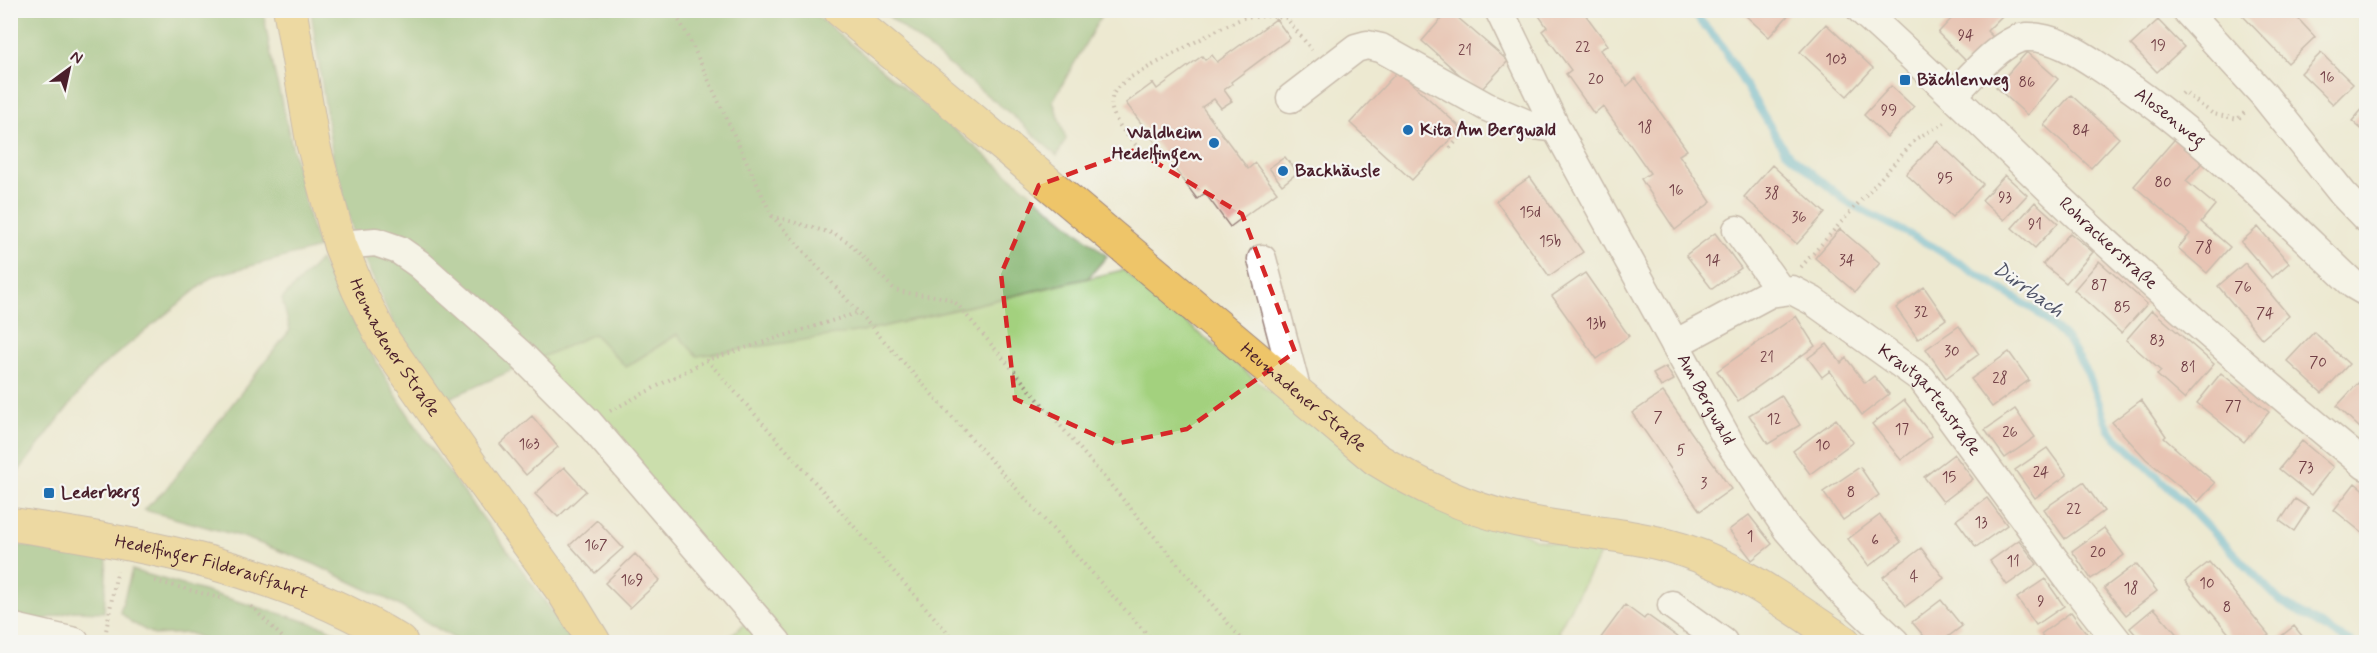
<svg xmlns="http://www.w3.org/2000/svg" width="2377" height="653" font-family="Mynerve,sans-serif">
	<rect width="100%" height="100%" fill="#f6f6f2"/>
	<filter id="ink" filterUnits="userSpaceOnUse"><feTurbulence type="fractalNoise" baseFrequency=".0167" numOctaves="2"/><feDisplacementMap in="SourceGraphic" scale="12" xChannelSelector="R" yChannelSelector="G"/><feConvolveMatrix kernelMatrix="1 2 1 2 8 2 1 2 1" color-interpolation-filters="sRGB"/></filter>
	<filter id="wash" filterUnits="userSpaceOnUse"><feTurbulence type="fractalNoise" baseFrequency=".008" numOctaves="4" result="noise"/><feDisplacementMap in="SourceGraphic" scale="24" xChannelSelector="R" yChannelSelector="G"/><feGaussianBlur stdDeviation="1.35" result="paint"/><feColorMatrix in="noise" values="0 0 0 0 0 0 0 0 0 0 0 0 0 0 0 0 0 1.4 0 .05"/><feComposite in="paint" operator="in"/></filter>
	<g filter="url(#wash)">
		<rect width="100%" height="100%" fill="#ede9d1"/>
		<path fill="#a3d17e" stroke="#767854" stroke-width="1.5" d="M1123 270 1268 390 1534 539 1601 552 1558 631 1567 642H722L755 616 528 363 595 333 626 367 678 334 869 330Z"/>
		<path fill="#82b36d" stroke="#66694c" stroke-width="1.5" d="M11 10 263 11 273 66 311 226 319 248 213 276 96 371 11 481Z
			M311 11H811L1107 256 1088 278 869 330 697 356 677 334 626 367 594 334 443 401 394 325 352 231 334 165Z
			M882 11H1104L1053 101 1066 139 1057 156 1018 120Z
			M320 260C351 315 379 371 414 423 464 498 524 566 572 642H460L393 602 314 564 243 537 144 510 165 490 290 330 282 299Z
			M11 544 107 558 104 612 73 611 39 621 11 614Z
			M132 570 325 627 353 642H211L189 633 154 635 132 623 120 612Z"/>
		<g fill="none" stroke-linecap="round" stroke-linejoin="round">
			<path stroke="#59b3d7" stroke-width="8" d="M1691 10 1720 43 1785 151 1847 202 1932 246 2036 311 2067 339 2088 374 2109 430 2186 504 2280 601 2350 642"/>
		</g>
		<g id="blocks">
			<path fill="#e29890" d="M1449 10 1508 61 1479 92 1422 41Z
				M1535 10H1582L1608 45 1600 50 1627 86 1636 78 1687 150 1679 155 1711 202 1675 230 1641 179 1650 173 1603 106 1594 114 1566 74 1571 70 1542 31 1547 27Z
				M1746 10H1793L1769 37 1744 14Z
				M1945 10H2002L2005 13 1987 31 1995 39 1970 65 1938 33 1952 18Z
				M2246 10H2290L2315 37 2288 63 2242 15Z
				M1276 19 1290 38 1231 82 1232 84 1224 90 1232 101 1221 108 1214 99 1202 107 1248 169 1255 163 1277 192 1230 227 1205 193 1197 199 1126 103 1153 83 1157 89 1202 56 1205 60 1212 55 1217 62Z
				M2158 20 2184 47 2157 72 2131 45Z
				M1826 24 1873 68 1847 96 1800 52Z
				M2027 52 2058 79 2027 115 1996 87Z
				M2321 53 2353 84 2333 104 2301 73Z
				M1398 71 1461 128 1412 180 1350 123Z
				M1891 86 1914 107 1887 137 1864 115Z
				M2071 95 2119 138 2091 168 2044 125Z
				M2366 105V133L2352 121Z
				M2180 133 2207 157 2186 181 2215 205 2201 222 2230 247 2207 273 2178 248 2190 234 2134 186Z
				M1937 141 1983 184 1952 217 1906 174Z
				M1285 157 1297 173 1282 185 1269 168Z
				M1772 165 1825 213 1797 244 1744 197Z
				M2005 175 2027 195 2004 220 1982 200Z
				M1530 177 1583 252 1549 276 1496 201Z
				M2035 202 2058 223 2035 248 2012 228Z
				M2258 227 2289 263 2272 278 2241 242Z
				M1840 229 1880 263 1855 292 1815 258Z
				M1715 233 1741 268 1712 289 1686 255Z
				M2070 233 2093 252 2066 283 2043 264Z
				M2099 261 2147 304 2121 333 2074 290Z
				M2245 263 2289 316 2262 339 2218 286Z
				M1585 273 1629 336 1597 359 1552 296Z
				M1924 287 1946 319 1918 339 1896 308Z
				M2152 310 2214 364 2184 399 2157 375 2161 371 2126 340Z
				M1796 316 1815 346 1738 401 1717 371Z
				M1959 326 1979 354 1946 378 1926 349Z
				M2314 332 2349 364 2322 393 2287 361Z
				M1827 344 1841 363 1846 358 1865 383 1874 376 1889 394 1862 415 1830 371 1822 377 1808 358Z
				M2009 352 2029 380 1992 407 1971 379Z
				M1666 367 1674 380 1661 387 1653 374Z
				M2221 373 2269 412 2244 442 2197 403Z
				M2361 380 2366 385V425L2362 430 2337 406Z
				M1663 392 1731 489 1700 511 1632 413Z
				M1781 395 1800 425 1768 444 1749 415Z
				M1904 400 1932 436 1901 460 1872 424Z
				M2141 400 2166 436 2164 438 2215 483 2198 502 2146 459 2112 422Z
				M2015 409 2035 437 2005 458 1985 430Z
				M532 416 558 447 526 475 500 444Z
				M1836 419 1853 442 1810 474 1793 451Z
				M2302 441 2333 467 2311 495 2279 469Z
				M2047 448 2067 475 2035 498 2015 470Z
				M1954 454 1973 479 1943 502 1924 477Z
				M564 467 586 491 558 517 535 494Z
				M1860 467 1879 495 1843 520 1823 492Z
				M2083 482 2104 511 2065 539 2044 509Z
				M2355 483 2366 492V536L2334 510Z
				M1987 498 2007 525 1976 547 1956 520Z
				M2295 499 2309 508 2294 531 2280 521Z
				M1749 515 1772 544 1752 560 1729 530Z
				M1880 515 1901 542 1869 566 1848 539Z
				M597 520 623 548 595 573 570 545Z
				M2104 528 2124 555 2091 579 2072 551Z
				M2019 540 2037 564 2007 585 1990 561Z
				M1921 548 1944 578 1906 606 1883 577Z
				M635 554 660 580 630 608 605 583Z
				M2209 562 2269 635 2259 642H2236L2185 581Z
				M2136 564 2157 591 2126 615 2104 588Z
				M2045 579 2064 606 2036 625 2017 598Z
				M1941 600 1962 626 1941 642H1929L1912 622Z
				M1625 605 1644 619 1647 615 1679 638 1676 642H1605L1600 639Z
				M2154 608 2174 631 2183 642H2142L2130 628Z
				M2071 612 2091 639 2087 642H2047L2041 634Z
				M2294 626 2307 642H2274Z"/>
		</g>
	</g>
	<g filter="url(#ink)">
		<use href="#blocks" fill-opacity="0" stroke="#9c847e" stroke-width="1.5"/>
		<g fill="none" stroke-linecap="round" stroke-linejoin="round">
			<g stroke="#9c847e" stroke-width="31">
				<g id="minor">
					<path id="s1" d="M1499 10 1556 128 1729 442 1787 529 1841 591 1895 642"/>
					<path id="s2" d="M1861 10C1942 82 2016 159 2095 232 2183 313 2274 391 2366 466"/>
					<path d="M2186 10 2263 94 2343 194 2366 218"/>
					<path id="s3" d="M1953 95C1970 78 2003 38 2027 37 2056 36 2083 56 2106 71 2198 131 2275 210 2354 285L2366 292"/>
					<path d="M1291 98 1356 48 1367 45 1381 48 1487 107 1527 124 1556 128"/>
					<path d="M1737 230 1781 291"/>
					<path d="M340 245 376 242 399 250 419 264 520 354 589 423 777 642"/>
					<path d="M1262 259 1297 392"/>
					<path id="s4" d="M1675 344 1770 293 1792 290 1813 301 1922 379 2070 581 2118 642"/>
					<path d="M1672 605 1723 642"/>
					<path d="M10 627 75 642"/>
				</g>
			</g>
			<g stroke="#9c847e" stroke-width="35">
				<g id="major">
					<path id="s5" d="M290 10 313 144 340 245 358 289 384 341 473 468 564 593 594 642"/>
					<path id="s6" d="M840 10 959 108 1376 459C1420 486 1463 507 1513 519 1569 532 1628 532 1683 550 1742 569 1793 608 1844 642"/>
					<path id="s7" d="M10 524C145 544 284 569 401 642"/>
				</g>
			</g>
			<path stroke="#9c847e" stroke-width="4" stroke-dasharray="1.5 4.5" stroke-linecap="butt" d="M673 10 688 36 772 216 1154 642
				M2182 94 2184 92 2213 114 2238 119 2246 111
				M1450 148 1470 126
				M1148 158C1135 143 1104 117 1113 95 1116 87 1124 83 1129 78L1221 28 1243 18 1266 16 1286 18 1312 50
				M772 216 835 234 848 242 894 289C914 298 939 291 957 304L1244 642
				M1801 267 1917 138 1945 123
				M707 360 956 642
				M610 411 707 360 860 312
				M155 581 224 599
				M251 606 283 638 284 642
				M104 642 117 571"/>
			<use href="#minor" stroke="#fff" stroke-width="28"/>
			<use href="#major" stroke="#eec569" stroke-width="33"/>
		</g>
	</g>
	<path d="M0 0H2377V653H0ZM1135 150 1242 214 1295 352 1187 429 1115 444 1015 399 1001 274 1039 185Z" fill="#ede9d1" fill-opacity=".55" fill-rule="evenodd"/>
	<path fill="none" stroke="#d62828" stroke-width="4.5" stroke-dasharray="12 8" stroke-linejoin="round" d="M1135 150 1242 214 1295 352 1187 429 1115 444 1015 399 1001 274 1039 185Z"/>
	<g fill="#1f6fb2" stroke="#f6f6f2" stroke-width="2">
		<rect x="1899" y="74" width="12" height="12" rx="3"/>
		<circle cx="1408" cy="130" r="6"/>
		<circle cx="1214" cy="143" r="6"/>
		<circle cx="1283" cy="171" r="6"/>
		<rect x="43" y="487" width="12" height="12" rx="3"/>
	</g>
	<g text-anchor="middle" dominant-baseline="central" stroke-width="4.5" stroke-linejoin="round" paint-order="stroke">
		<g font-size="15" fill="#703d44">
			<text x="1966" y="36">94</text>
			<text x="2158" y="46">19</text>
			<text x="1583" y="48">22</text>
			<text x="1465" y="51">21</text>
			<text x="1836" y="60">103</text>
			<text x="2327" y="78">16</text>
			<text x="1596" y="80">20</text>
			<text x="2027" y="83">86</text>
			<text x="1889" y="111">99</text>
			<text x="1645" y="128">18</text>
			<text x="2081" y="131">84</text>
			<text x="1945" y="179">95</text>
			<text x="2163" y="183">80</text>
			<text x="1676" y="191">16</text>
			<text x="1772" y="194">38</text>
			<text x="2005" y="198">93</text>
			<text x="1530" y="213">15d</text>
			<text x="1799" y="218">36</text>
			<text x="2035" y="225">91</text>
			<text x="1550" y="242">15b</text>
			<text x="2204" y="248">78</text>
			<text x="1713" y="261">14</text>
			<text x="1847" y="261">34</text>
			<text x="2099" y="286">87</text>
			<text x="2243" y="288">76</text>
			<text x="2122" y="308">85</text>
			<text x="1921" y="313">32</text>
			<text x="2265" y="314">74</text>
			<text x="1596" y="324">13b</text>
			<text x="2157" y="341">83</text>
			<text x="1952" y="352">30</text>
			<text x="1767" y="358">21</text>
			<text x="2318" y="363">70</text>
			<text x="2188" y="368">81</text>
			<text x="2000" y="379">28</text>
			<text x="2233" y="407">77</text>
			<text x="1658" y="418">7</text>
			<text x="1774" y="420">12</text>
			<text x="1902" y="430">17</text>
			<text x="2010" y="433">26</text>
			<text x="529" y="445">163</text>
			<text x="1823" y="446">10</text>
			<text x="1681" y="451">5</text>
			<text x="2306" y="468">73</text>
			<text x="2041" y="473">24</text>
			<text x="1949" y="478">15</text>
			<text x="1704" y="484">3</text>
			<text x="1851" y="493">8</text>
			<text x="2074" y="510">22</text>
			<text x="1981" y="523">13</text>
			<text x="1750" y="537">1</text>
			<text x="1875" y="541">6</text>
			<text x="596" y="546">167</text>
			<text x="2098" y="553">20</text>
			<text x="2013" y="562">11</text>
			<text x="1914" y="577">4</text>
			<text x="632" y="581">169</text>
			<text x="2207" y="584">10</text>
			<text x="2131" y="589">18</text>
			<text x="2041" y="602">9</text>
			<text x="2227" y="608">8</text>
		</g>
		<g font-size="18" font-weight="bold" fill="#4a1f2b" stroke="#f6f6f2" text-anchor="start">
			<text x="1917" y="80">Bächlenweg</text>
			<text x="1420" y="130">Kita Am Bergwald</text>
			<text x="1202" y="133" text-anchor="end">Waldheim<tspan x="1202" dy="21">Hedelfingen</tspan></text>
			<text x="1295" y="171">Backhäusle</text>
			<text x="61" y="493">Lederberg</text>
		</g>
		<g font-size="18" fill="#4a1f2b" stroke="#f6f6f2">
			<text stroke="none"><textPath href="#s3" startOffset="262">Alosenweg</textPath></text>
			<text stroke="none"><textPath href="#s2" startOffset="340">Rohrackerstraße</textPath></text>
			<text stroke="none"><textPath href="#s5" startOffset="357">Heumadener Straße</textPath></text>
			<text stroke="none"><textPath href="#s6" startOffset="604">Heumadener Straße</textPath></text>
			<text stroke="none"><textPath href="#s1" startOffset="441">Am Bergwald</textPath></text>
			<text stroke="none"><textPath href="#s4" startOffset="308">Krautgartenstraße</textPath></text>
			<text stroke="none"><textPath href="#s7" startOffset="206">Hedelfinger Filderauffahrt</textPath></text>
		</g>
		<g font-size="20" font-style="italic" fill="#4f5367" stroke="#f6f6f2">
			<text transform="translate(2028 290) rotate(35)">Dürrbach</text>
		</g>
	</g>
	<rect width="2377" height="653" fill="none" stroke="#f6f6f2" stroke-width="36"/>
	<g transform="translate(69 69) rotate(33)" stroke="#f6f6f2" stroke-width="4.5" paint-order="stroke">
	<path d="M0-4.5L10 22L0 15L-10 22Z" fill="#4a1f2b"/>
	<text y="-9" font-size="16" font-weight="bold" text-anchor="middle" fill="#4a1f2b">N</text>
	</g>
</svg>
